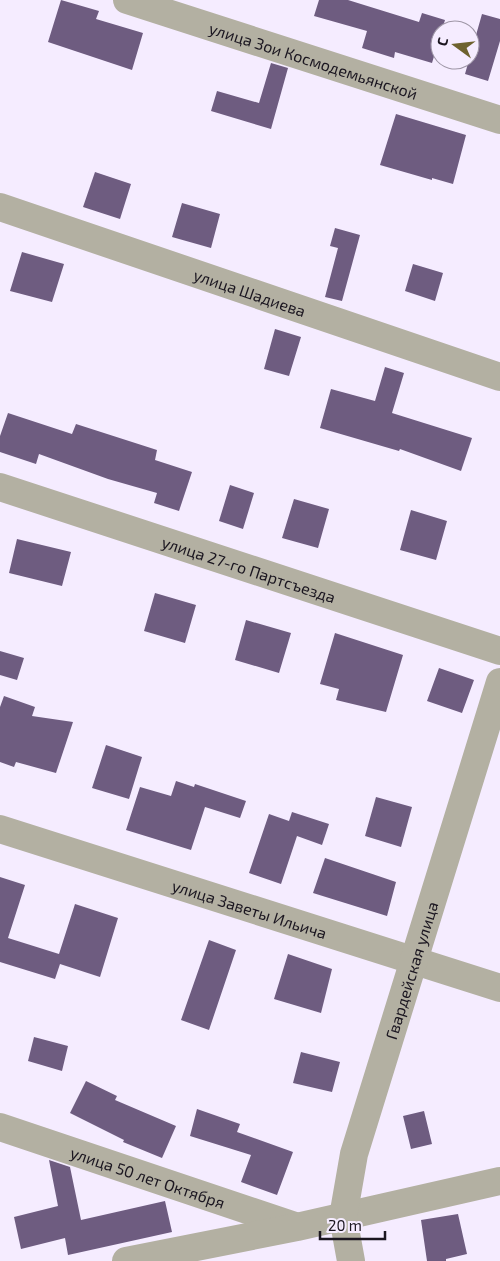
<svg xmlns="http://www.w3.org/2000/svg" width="500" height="1261" font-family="'Exo 2',sans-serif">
	<rect width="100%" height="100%" fill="#f5ecff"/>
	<path fill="#6e5c80" d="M61 0 99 11 96 19 143 33 132 70 48 42Z
		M319 0H348L419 22 422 13 445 20 432 63 395 52 394 58 362 48 367 31 314 16Z
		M482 14 500 19V41L488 81 465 74Z
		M271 63 288 68 271 129 211 111 217 91 259 103Z
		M396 114 466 135 453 184 432 178V180L380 165Z
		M95 172 131 184 120 219 83 207Z
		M182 203 220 214 211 248 172 237Z
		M335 228 360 235 342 301 325 297 338 248 330 246Z
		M22 252 64 264 52 302 10 291Z
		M413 264 443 273 435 301 405 291Z
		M275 329 301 337 289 376 264 369Z
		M385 367 404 373 392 413 472 438 461 471 400 449 399 451 320 428 331 389 375 401Z
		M8 413 72 434 76 424 157 450 155 460 192 472 179 511 154 503 157 493 108 479 39 454 36 464 0 452V436Z
		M230 485 254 493 243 529 219 521Z
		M294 499 329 509 318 548 282 538Z
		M411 510 447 521 436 560 400 550Z
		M17 539 71 552 62 586 9 573Z
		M155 593 196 605 185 643 144 631Z
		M246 620 291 633 279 673 235 660Z
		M335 633 403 655 386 712 336 700 339 689 320 684Z
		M0 651 24 658 17 680 0 675Z
		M439 668 474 680 462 713 427 701Z
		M4 696 35 707 32 716 73 722 56 773 16 762 14 767 0 762V707Z
		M106 745 142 757 129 799 92 788Z
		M176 781 194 787 195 784 246 801 240 818 205 807 191 850 126 830 140 787 171 796Z
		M376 797 412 807 401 847 365 836Z
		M292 812 329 824 322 845 297 836 281 884 249 873 269 814 289 821Z
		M325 858 396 882 387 916 313 893Z
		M0 877 25 885 8 938 59 954 75 904 118 918 100 977 60 964 55 979 0 962Z
		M209 940 236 950 209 1030 181 1020Z
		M288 954 332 969 321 1013 274 999Z
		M34 1037 68 1046 62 1071 28 1061Z
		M301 1052 340 1062 332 1092 293 1083Z
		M86 1081 117 1096 115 1100 176 1126 162 1158 123 1142 124 1140 70 1113Z
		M197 1109 240 1124 237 1132 293 1152 277 1195 241 1182 251 1155 190 1136Z
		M424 1111 432 1144 411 1149 403 1116Z
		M49 1160 70 1167 81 1220 165 1201 172 1232 68 1255 65 1238 21 1249 14 1217 58 1206Z
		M458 1214 467 1254 446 1259V1261H427L421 1220Z"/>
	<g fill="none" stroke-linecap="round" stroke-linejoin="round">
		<g stroke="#b3b0a2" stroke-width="28">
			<path id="s1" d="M127 0 500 120"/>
			<path id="s2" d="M0 207 500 377"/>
			<path id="s3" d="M0 487 500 651"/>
			<path id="s4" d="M0 829 500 988"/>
			<path id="s5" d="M0 1127 295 1226"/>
			<path d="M126 1261 297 1227 500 1181"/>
			<path id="s6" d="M351 1261 343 1217 354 1154 500 682"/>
		</g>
	</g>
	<g text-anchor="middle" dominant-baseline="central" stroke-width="5" stroke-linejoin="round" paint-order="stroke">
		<g font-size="16" fill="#1b1620" stroke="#f5ecff">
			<text stroke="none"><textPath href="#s1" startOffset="196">улица Зои Космодемьянской</textPath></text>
			<text stroke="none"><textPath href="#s2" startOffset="264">улица Шадиева</textPath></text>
			<text stroke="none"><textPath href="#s3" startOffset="262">улица 27-го Партсъезда</textPath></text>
			<text stroke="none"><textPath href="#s4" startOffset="262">улица Заветы Ильича</textPath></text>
			<text stroke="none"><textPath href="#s6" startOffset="301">Гвардейская улица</textPath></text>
			<text stroke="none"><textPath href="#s5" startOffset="156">улица 50 лет Октября</textPath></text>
		</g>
	</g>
	<g transform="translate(455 45) rotate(285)"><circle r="24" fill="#f5ecff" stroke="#9e96a6"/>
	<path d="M0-4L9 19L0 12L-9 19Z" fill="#6e622f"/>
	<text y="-8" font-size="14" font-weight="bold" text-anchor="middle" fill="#1b1620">С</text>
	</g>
	<path d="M320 1231v8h65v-8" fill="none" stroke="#1b1620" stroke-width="2.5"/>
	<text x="328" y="1231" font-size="15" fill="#1b1620" stroke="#f5ecff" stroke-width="4" paint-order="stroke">20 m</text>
</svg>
